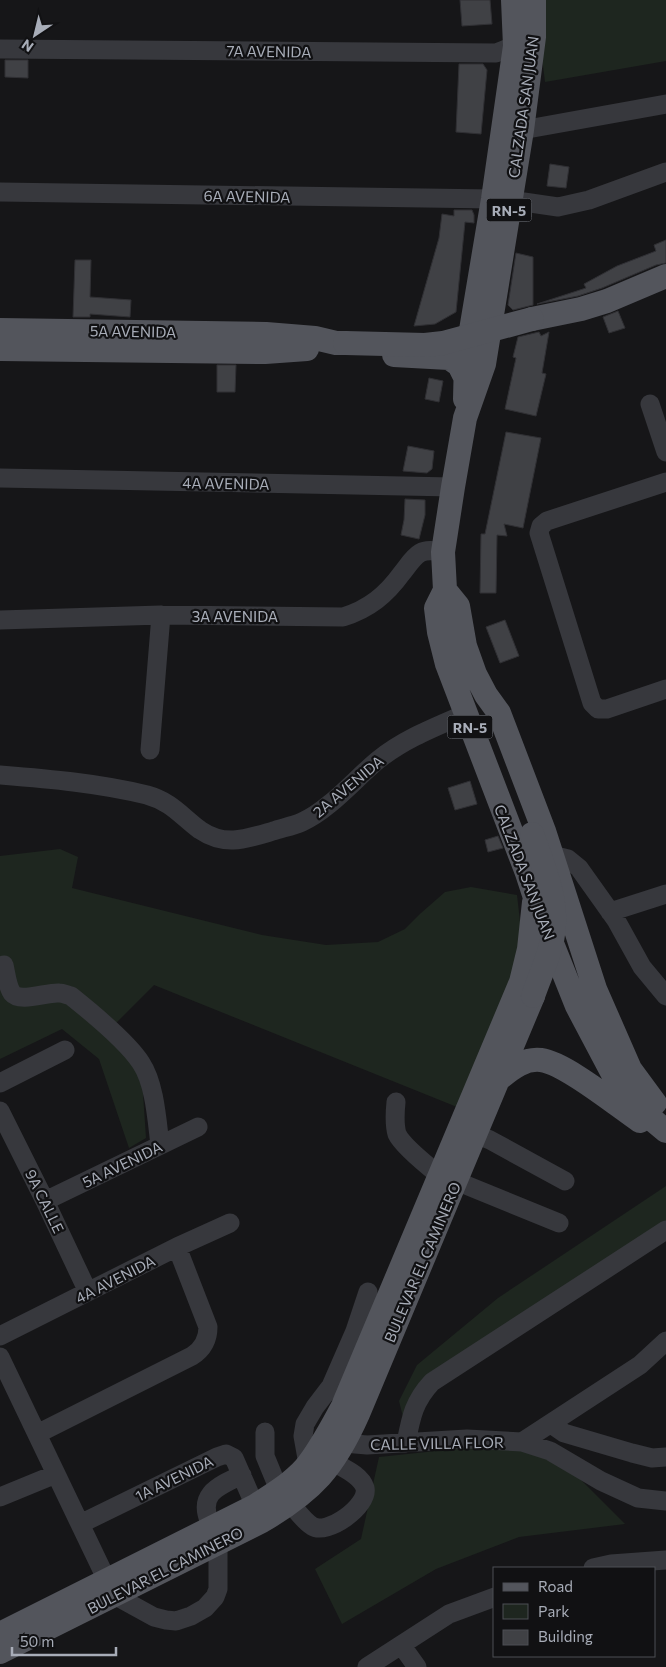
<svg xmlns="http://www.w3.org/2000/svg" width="666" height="1667" font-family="Commissioner,sans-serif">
	<rect width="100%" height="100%" fill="#161618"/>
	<path fill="#1e261f" d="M535 0H666V61L545 82Z
		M60 849 78 857 72 888 262 935 326 945 378 942 405 929 421 913 445 892 471 887 517 895 521 930 517 965 457 1107 154 985 108 1031 142 1079 146 1138 129 1148 99 1059 62 1029 0 1059V856Z
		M666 1186V1226L425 1394 405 1425 399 1401 417 1365 498 1298Z
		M484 1446 532 1449 570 1469 625 1524 519 1537 436 1569 342 1624 315 1569 361 1539 379 1457Z"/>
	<path fill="#404145" stroke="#303034" d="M460 0H490L492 24 462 26Z
		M5 60H28V78L5 77Z
		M459 64H483L487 70 481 134 456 132Z
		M550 164 569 167 566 188 547 186Z
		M454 210H472L474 215V223L465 222 456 312 435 324 414 326 439 238 442 214 454 216Z
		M666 240V263L656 265 602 288 578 296 537 304 586 288 584 284 617 266 656 251 654 245Z
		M516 253 533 257V305L513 310 508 305Z
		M75 260H91L90 297 131 300 130 317 90 314V317H73Z
		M618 311 625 328 609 333 603 317Z
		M539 332 541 336 549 332 542 373 546 374 536 416 505 409 516 358 513 357 518 337Z
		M217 365H236L235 392H217Z
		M429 378 443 381 439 402 425 399Z
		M506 432 541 438 523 528 504 524 507 536 497 535 496 593H480L481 534H485Z
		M408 446 434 451 432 469 427 473 403 471Z
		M405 499 425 500V515L419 539 401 535 404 520Z
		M505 620 519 656 500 663 486 627Z
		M470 781 477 804 455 810 448 788Z
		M498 836 503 848 488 852 485 840Z"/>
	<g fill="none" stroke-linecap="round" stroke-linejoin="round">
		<path stroke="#37383d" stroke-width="19" d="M0 49 496 53 526 41
			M522 130 666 104
			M0 192 493 199
			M510 200 558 207 589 200 666 172
			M650 404 666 452
			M0 478 453 487
			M666 482 547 521 541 526 539 533 592 703 598 709H607L666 689
			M0 620 161 615 343 617C369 609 386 595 402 573 407 567 413 557 420 553 427 549 436 551 443 552
			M150 750 161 615
			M0 775C49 779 98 783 147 795 172 802 181 816 200 830 225 847 246 839 273 831 282 828 293 826 302 822 329 810 355 779 378 760 404 739 435 727 465 714
			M552 855 568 859 579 868 616 920 642 967 666 996
			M610 912 666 894
			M4 965C6 973 7 986 12 993 20 1003 47 992 59 993 63 993 67 995 71 996 91 1012 127 1041 141 1063 155 1084 157 1121 160 1145
			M0 1083 65 1050
			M396 1102C395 1112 394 1124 397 1134 402 1145 429 1167 439 1175
			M0 1111 45 1201 88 1292
			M476 1134 490 1140 565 1181
			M456 1181 559 1223
			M45 1201 198 1127
			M0 1336 177 1247 230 1223
			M0 1357 114 1595 154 1617 166 1620 176 1621 191 1616 205 1608 215 1597 218 1589V1544
			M551 1424 564 1433 632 1453 652 1458 666 1457
			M265 1432V1456L279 1490
			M37 1434 192 1356C203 1349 208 1340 208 1327L177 1247
			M522 1442 640 1365 666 1341
			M344 1443 367 1445 467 1439 522 1442 550 1451 601 1481 638 1498 666 1501
			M406 1443C411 1417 414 1401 432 1382L666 1230
			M308 1464 303 1436 305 1424 315 1407 331 1386 355 1331 368 1292
			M0 1497 56 1474
			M291 1504C297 1511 304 1521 312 1526 327 1536 369 1506 365 1488 361 1475 343 1468 333 1462
			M80 1524 217 1457 226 1454 234 1458 255 1506
			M212 1527C196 1496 215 1487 242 1475
			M593 1568 611 1564 666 1560
			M402 1646 417 1667
			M367 1667 449 1614 495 1597"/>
		<path stroke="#53555c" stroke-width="24" d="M534 0V37L522 130 484 364 465 418 453 487 443 552 445 590 436 608 439 632 447 664 527 873 541 916 577 1006 615 1078 642 1111 666 1131
			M532 319 581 309 607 301 666 276
			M0 330 266 334 315 338 336 343H345
			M0 349 265 352 307 349
			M394 355 449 358 459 365 465 377
			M465 399 466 360 493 199 515 46 513 0
			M445 590 458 606 465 646 475 674 486 695 499 713 544 831 595 989 630 1069 655 1103
			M500 1078C512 1068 525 1058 541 1060 565 1063 618 1106 640 1121
			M0 1634 255 1506C273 1494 297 1480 309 1463 322 1445 333 1425 343 1406L521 982 529 949 534 902
			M0 1652 262 1521C313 1491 334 1468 358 1414L533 996"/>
		<path stroke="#53555c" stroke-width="24" d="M345 343 425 345 443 343 532 319
			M532 834C542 863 556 894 554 925 553 949 541 973 533 996"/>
	</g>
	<g text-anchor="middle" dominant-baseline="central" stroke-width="4.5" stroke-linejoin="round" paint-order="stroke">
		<g fill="#111113" stroke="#7b7e86" stroke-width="1">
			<rect x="486.5" y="198.5" width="45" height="23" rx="4"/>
			<rect x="447.5" y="715.5" width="45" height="23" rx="4"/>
		</g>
		<g font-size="14" font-weight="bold" fill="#a8adb8">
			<text x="509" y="210">RN-5</text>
			<text x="470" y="727">RN-5</text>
		</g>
		<g font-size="15" fill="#a8adb8" stroke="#111113">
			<text transform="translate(269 51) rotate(1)">7A AVENIDA</text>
			<text transform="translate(523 107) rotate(-82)">CALZADA SAN JUAN</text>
			<text transform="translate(247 196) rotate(1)">6A AVENIDA</text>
			<text transform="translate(133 331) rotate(1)">5A AVENIDA</text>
			<text transform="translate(226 483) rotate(1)">4A AVENIDA</text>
			<text x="235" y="616">3A AVENIDA</text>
			<text transform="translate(348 786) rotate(-40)">2A AVENIDA</text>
			<text transform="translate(525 872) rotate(69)">CALZADA SAN JUAN</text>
			<text transform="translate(122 1164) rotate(-26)">5A AVENIDA</text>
			<text transform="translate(45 1201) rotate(64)">9A CALLE</text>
			<text transform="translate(422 1262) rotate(-67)">BULEVAR EL CAMINERO</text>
			<text transform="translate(115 1279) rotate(-27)">4A AVENIDA</text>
			<text transform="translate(437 1443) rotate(-1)">CALLE VILLA FLOR</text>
			<text transform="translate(174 1478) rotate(-26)">1A AVENIDA</text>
			<text transform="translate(165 1570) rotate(-27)">BULEVAR EL CAMINERO</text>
		</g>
	</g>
	<rect x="493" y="1567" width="162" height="90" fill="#111113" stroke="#4d4f55"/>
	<rect x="503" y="1583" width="25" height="8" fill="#53555c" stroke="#4d4f55"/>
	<text x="538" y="1592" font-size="15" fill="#a8adb8">Road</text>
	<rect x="503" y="1604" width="25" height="15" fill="#1e261f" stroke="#4d4f55"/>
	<text x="538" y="1617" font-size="15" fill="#a8adb8">Park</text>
	<rect x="503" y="1630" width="25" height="15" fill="#404145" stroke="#4d4f55"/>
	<text x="538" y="1642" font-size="15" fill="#a8adb8">Building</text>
	<g transform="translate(35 35) rotate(215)" stroke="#111113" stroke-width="4" paint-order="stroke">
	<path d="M0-4L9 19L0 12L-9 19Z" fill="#a8adb8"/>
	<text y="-8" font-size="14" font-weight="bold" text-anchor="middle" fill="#a8adb8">N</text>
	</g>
	<path d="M12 1647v8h104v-8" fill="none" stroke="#a8adb8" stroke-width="2.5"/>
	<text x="20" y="1647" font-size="15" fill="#a8adb8" stroke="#111113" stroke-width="4" paint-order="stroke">50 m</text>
</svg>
